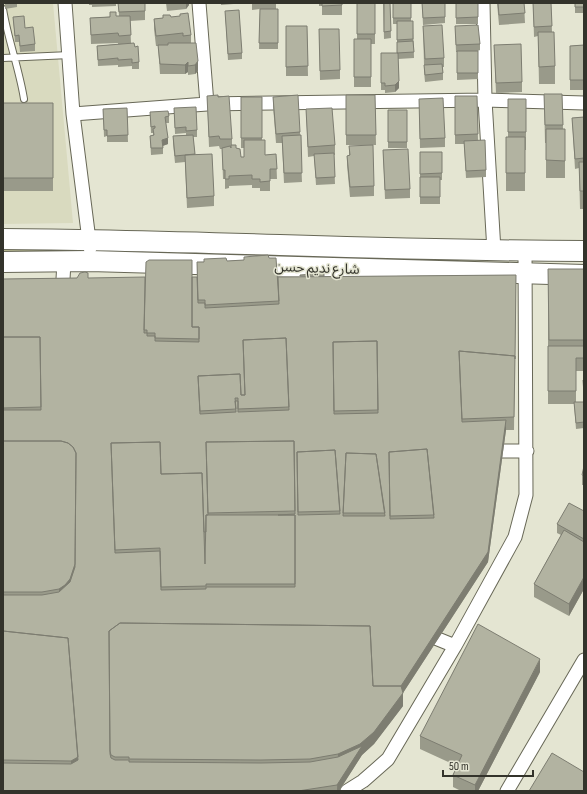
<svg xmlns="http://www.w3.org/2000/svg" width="587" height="794" font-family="'Sofia Sans Condensed','Noto Sans Arabic',sans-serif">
	<rect width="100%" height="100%" fill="#e4e5d2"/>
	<path fill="#d9dabf" d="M3 3H53L73 223 3 224Z"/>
	<path fill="#b8b992" d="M3 247H69L71 251 3 256Z"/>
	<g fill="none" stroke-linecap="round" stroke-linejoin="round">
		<g stroke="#686857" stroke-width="8">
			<path id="lane" d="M3 9C8 40 19 68 24 99
				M3 58 70 55"/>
		</g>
		<g stroke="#686857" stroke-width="15">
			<path id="street" d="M65 3 73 114 90 248
				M199 3 207 104
				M483 3 485 100 494 251
				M73 114 207 104 485 100 584 103
				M62 296 64 262
				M487 451H527
				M423 633 455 646
				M347 791 363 781 388 759 455 646 515 537 526 495 525 251
				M507 791 584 660"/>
		</g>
		<g stroke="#686857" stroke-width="22">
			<path id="primary" d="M3 239C197 240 390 251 584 251
				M3 262 90 261 584 275"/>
		</g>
		<use href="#lane" stroke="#fff" stroke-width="6"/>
		<use href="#street" stroke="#fff" stroke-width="13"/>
		<use href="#primary" stroke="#fff" stroke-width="20"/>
	</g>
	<path fill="#999a8a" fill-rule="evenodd" d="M5 3H17V7L5 9Z
		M89 3H116V6L92 7V5H89Z
		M118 3H145V20L130 21 131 43 135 47 139 62V69H132V66L118 67V65L98 66 97 46 118 44V43L91 44 90 18 119 16Z
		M166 3H189V5L186 9 167 11Z
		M221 3H246L221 5Z
		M252 3H276V9H278V49H259L260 9 252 10Z
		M319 3H342V15H322V6H319Z
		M357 3H377V4H375V44H371V87H354V39H357Z
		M383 3H390L391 38 384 39Z
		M393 3H411V21H413L414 58 398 59 399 88 395 92 385 93V90H381V53H397V24H393Z
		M422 3 445 17V23L423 25Z
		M456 3H478V24H456Z
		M497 3H524L525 23 499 25Z
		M533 3H551L552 32 555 66V84H539L538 36 534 37Z
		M575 3H584V13H575Z
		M225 11 242 53V59L228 60Z
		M13 17 25 28 35 44V51L20 52 19 42H15Z
		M171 17 191 35V43L198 71 195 74 188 75V72L185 74H160L158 46H156L154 29V19Z
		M286 26H307L308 76H286Z
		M423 26 444 58V67H443V80L425 82 424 71V65Z
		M455 26 480 44V50L478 51V79L457 80V52H456Z
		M319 29 340 70V79L320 80Z
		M494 45 522 82V92L496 93Z
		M584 45V90H570V46Z
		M544 94H562L563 129H565V178H546V143H545Z
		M346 95H375L376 145H346Z
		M207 96 218 97 232 139V145L236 148 241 157H244V148H241V97H262V140L265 155 276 154 277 179H270V191H260V188H252V185L229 186V188L225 189V179H223L222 149H220L219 146 209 147Z
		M455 96H477L478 140 486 170V177L466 178 464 144H455Z
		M273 97 300 132 302 182 284 183 282 143H276L273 106Z
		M419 99 445 138V147L420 148Z
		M508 99H526V150H525V191H506V137H508Z
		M3 103H53V191H3Z
		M127 108 128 142H107V136L104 137 103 109Z
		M174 108 197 130V137H193L195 155 214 196V206L187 208 185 162 175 163 173 143V136L186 135V133L175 134Z
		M306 109 335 145V155H334L335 184 316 185 314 156 308 157Z
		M388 110H407V148H388Z
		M150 112 169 116V123H166L168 144 163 146V154L151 155 150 136 153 135V133H151Z
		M584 117V209H580L579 168 575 169 572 118Z
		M349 146 374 186V196L350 197 347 165V156L349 155Z
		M383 150 410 189V198L385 199Z
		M420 152H442V180H440V204H420Z
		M269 258 278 277 516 275 514 430H506L488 562 403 693V706L374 744 362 755 339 791H3V279L88 278 145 324 192 277H197V262L227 261ZM206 541 205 564V542Z
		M548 269H584V371H576V402H584V428L576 429 574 404H548Z
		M584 466V485H582V475Z
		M584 511V589L569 616 534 597V584L561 535 557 533V524Z
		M540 672 478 791H461L453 787V775L457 766 420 749V736Z"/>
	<path fill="#7d7d71" d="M186 3H189V5L186 9Z
		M198 61V71L195 74V65Z
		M188 62V72L185 74V65Z
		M399 81V88L395 92V85Z
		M168 138V144L162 146V140Z
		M506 420V430L488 562 401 696 403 693V706L374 744 362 755 339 791H337L338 754 399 689Z
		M75 564V576L59 602V589Z
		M584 577V589L569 616V604Z
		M540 659V672L478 791H475V785Z
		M78 757V770L71 774V761Z"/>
	<path fill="#b2b3a1" stroke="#7d7d71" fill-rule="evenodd" d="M118 3H145V11L119 12Z
		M322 3H342V5L322 6Z
		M357 3H375V34H357Z
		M384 3H390L391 31 384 32Z
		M393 3H411V18H393Z
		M422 3H445V17L423 18Z
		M456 3H478V17L456 18Z
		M498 3H524L525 13 499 15Z
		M533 3H551L552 26 534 27Z
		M575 3H584V7H575Z
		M260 9H278V43H259Z
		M239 10 242 53 228 54 225 11Z
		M110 12H116V16H130L131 35 119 36 118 33 91 35 90 18 110 17Z
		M188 13 191 35 183 36V33L156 36 154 19 163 18V15H170L171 17 180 16V14Z
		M24 16 25 28 33 27 35 44 20 46 19 35 15 36 13 17Z
		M397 21H413V39L397 40Z
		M442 25 444 58 425 59 423 26Z
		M478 25 480 44 456 45 455 26Z
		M286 26H307L308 66 286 67Z
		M319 29H339L340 70 320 71Z
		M538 32H554L555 66 539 67Z
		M354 39H371V77H354Z
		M413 41 414 52 397 53V42Z
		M134 43 135 47 138 46 139 62 132 63V59L118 60V58L98 60 97 46Z
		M168 43H196L198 61 195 65 188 66V62L185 65 160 64 158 45H168Z
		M521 44 522 82 496 83 494 45Z
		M584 45V80H570V46Z
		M457 51H478V73H457Z
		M381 53H398L399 81 395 85 385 86V83H381Z
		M442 64 443 73 425 75 424 65Z
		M544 94H562L563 125H545Z
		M218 95V97L229 96 232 139H220L219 136 209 137 207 96Z
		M298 95 300 132 276 134 273 97Z
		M346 95H375L376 135H346Z
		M455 96H477L478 134 455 135Z
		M241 97H262V138H241Z
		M443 98 445 138 420 139 419 99Z
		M508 99H526V132H508Z
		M3 103H53V178H3Z
		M196 107 197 130 186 131V127L175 128 174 108Z
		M127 108 128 135 107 136V130H104L103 109Z
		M332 108 335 145 308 147 306 109Z
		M388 110H407V142H388Z
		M168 111 169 116 165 117 168 138 162 140 163 148H151L150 136 154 135 153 129 155 128V126L151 127 150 112Z
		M584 117V158L575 159 572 118Z
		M546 129H565V161L546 160Z
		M193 135 195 154 175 156 173 136Z
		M301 135 302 173H284L282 136Z
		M506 137H525V173H506Z
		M244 140H265V155L276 154 277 169H270V181L260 182V179H252V175L229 176V179H225V170H223L222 148 230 146 231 148V145H236V148L240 149 241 157H244Z
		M485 140 486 170 466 171 464 141Z
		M373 145 374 186 350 187 347 156 350 155 349 146Z
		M408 149 410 189 385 190 383 150Z
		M420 152H442V173L420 174Z
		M334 153 335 177 316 178 314 154Z
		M212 154 214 196 187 198 185 155Z
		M579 162H584V191H580Z
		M420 177H440V197H420Z
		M268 255 269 258H276L279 301 205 305V300H198L197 262H204V259L226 258 227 261 244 260V257Z
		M149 260H192V327H199V339L155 338V333H147V330H144L146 262Z
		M548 269H584V340H549Z
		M85 272 88 273V278L145 277 144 333H147V336H155V341L199 342V327H192V277H197L198 303H205V308L279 304 278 277 516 275 515 359V356L459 351 462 422 506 420 488 552 401 686H373L370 626 120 623 109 631 110 754 111 758 115 760H129V762L261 763 310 762 338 757 362 746 337 785 298 791H3V763L71 764 78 760 68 638 3 631V595H42L59 592 70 582 75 567 76 456V453L73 447 68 443 61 441H3V410H41L40 337H3V279L77 278 80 273ZM286 338 289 410 238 412V401H235L236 412 200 414 198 376 240 374 241 395H245L243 340ZM377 341 378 413 334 414 333 342ZM294 441 295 514 278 515H295V587H206V589L161 590 160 551 115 553 111 443 160 442 161 474 202 473 204 532H206V515H208L206 442ZM427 449 434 518 390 519 389 452ZM335 450 340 514 298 515 297 452ZM346 453 376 454 385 516H343Z
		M324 273V276H300V275Z
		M3 337H40L41 407 3 408Z
		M286 338 289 407 238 409V398H235L236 409 200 411 198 376 240 374 241 395H245L243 340Z
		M377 341 378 410 334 411 333 342Z
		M548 346H584V358H576V391H548Z
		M459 351 515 356 514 417 462 419Z
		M583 380H584V394Z
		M574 402H584V422L576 423Z
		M3 441H61L68 443 73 447 76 453 75 564 70 579 65 585 59 589 42 592H3Z
		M294 441 295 511 208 513 206 442Z
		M160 442 161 474 202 473 205 564 206 515H295V584H206V586L161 587 160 548 115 550 111 443Z
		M427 449 434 515 390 516 389 452Z
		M335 450 340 511 298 512 297 452Z
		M346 453 376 454 385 513H343Z
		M584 466V476L582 475Z
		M569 503 584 511V539L557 524Z
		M564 530 584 542V577L569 604 534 584Z
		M120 623 370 626 373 686H401L403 693 374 732 360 744 338 754 310 759 261 760 129 759V757H115L111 755 110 751 109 631Z
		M478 624 540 659 475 785 453 775 462 755 420 736Z
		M3 631 68 638 78 757 71 761 3 760Z
		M552 753 584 772V791H529Z"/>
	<g text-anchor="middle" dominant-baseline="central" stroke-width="3" stroke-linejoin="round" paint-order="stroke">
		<g font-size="14" fill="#33332b" stroke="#e4e5d2">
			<text transform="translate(317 268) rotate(2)">شارع نديم حسن</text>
		</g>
	</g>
	<rect width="587" height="794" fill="none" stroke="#33332b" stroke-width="8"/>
	<path d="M443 770v6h90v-6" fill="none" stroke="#33332b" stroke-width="2"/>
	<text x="449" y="770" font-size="12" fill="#33332b" stroke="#e4e5d2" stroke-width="3" paint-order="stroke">50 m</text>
</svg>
